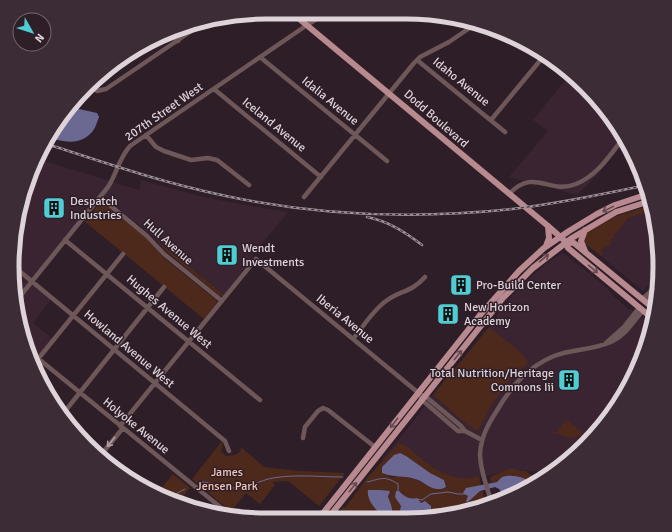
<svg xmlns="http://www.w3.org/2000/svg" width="672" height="532" font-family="Signika,sans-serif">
	<rect width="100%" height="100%" fill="#2e1e28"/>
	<path fill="#3a2432" d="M571 73 626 139 598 174 577 195 509 177 548 131 533 120Z
		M41 160 139 190 141 180 203 197 256 207 288 212 252 256 253 257 224 295 102 195 32 281 52 298 33 323 54 340 38 359 29 351 21 332 12 266 21 200 36 164Z
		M650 209 658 233 655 276 643 291 597 253 627 217Z
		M562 253 569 257 607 288 613 296 630 310 631 309 642 317V318L652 327 651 332 607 421 548 472 511 470 484 477 479 476 461 480 436 471 386 462 382 459 408 428 425 406 431 396 467 355 496 319 499 311 521 286 548 262Z"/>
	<path fill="#4d291c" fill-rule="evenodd" d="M102 202 145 237 164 258 216 300 217 303 204 319 84 221 100 203Z
		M649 206 651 213 649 211 628 218 613 236 615 239 612 238 609 241 611 243 608 247 606 245 601 251 603 253 601 256 583 242 585 233 614 217Z
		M153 237 224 295 223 296H220L167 252Z
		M489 327 520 352 529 363C506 379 490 406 478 431L468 425 433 395Z
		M564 418 584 434V435L582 434C573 439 565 439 557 433L555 434 553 433V431L556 433 566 421Z
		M222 441 223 443 221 451 226 456 235 455 241 451 240 450 242 448 264 467 299 471 345 473 319 506 288 481 272 482 275 485 260 504 246 493 232 510 228 509 192 479Z
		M399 443C407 445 413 452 419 457 437 472 455 483 479 476L486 507 423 519H406V513L408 511 413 513 428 514 429 513 430 504 425 501 420 503 417 499C409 500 404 496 399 491L396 494 395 497 401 506 398 519H389C395 512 392 506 388 499L390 494 380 490H368C371 505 376 510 387 519L351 518 348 516 346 518H340L338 515 343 507 345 508 367 478ZM398 453 430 474 444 480 446 487 437 490 415 479 402 476 391 477 382 473 391 458Z
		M511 468 521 471H526L529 474 534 476 537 483 534 485 516 476 502 477 499 481 491 483 490 477Z
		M173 474 190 488 180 500 159 491Z"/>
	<path fill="#6b6994" d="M70 107 97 113 99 117C97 121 96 128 92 132 80 146 63 142 47 137Z
		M400 453 406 456 430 473 444 480 446 487C433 494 426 482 415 479 403 475 394 478 382 473V467L394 455Z
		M506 476C517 475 526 478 534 485L506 498 499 489 495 487 480 491 469 501 467 502 466 501 468 496 463 493 466 488 497 482 502 477Z
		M368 490H380L390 491 388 497C391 505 395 511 389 519 380 516 366 501 368 490Z
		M396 491H399C404 496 409 500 417 498L421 503 425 501 431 506V511L426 515 408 511 406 513V519H398L401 506 395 497Z"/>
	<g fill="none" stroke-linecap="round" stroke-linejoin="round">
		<path stroke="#6b6994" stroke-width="1" d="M201 482C212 482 225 488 234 488 247 489 260 480 273 478 296 474 320 477 343 477
			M367 482C381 479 384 475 398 484V491
			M172 496 185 489
			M417 499 422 500 431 494 448 492 458 494H465"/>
		<path stroke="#6e5759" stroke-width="4.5" d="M172 32 178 41
			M260 57 387 161
			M417 60 505 132
			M88 85 97 91 106 89 209 19
			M214 89 321 177
			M491 120 543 57
			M146 135 156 147 164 151 191 160 208 158 217 160 249 185
			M509 194C535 167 548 195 576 184 597 176 611 154 624 137
			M100 197 147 236 164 254 222 301
			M304 197 414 63 420 57 449 42 477 23
			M65 240 260 400
			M12 265 225 441 229 451
			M642 299 649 293 654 286
			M17 300 108 187C117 173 119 158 130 146L307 25 328 12
			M646 302 654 294
			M353 339C363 327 373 310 386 301 400 290 411 293 425 277
			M606 343 624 327 639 308
			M29 351 230 515
			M34 364 123 254
			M421 398 422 400 458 431H465L482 440
			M62 415 164 287
			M120 426 256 259 421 395 425 396 461 426 465 431
			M303 438 305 427 318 411 323 408 328 410 375 447
			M100 456 123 428
			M492 505C488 488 480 472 480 454 481 438 487 426 496 412 510 388 527 367 554 356 573 349 595 350 613 341 626 335 633 321 643 311"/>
		<path stroke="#b88a8f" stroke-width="6" d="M291 12 548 226 566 242 568 248 652 318
			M585 230 581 241 585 251
			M566 242 574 243 653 308
			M546 246 549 238 548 226
			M320 517 480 315 519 271 544 248 569 231 597 214 615 205 645 195
			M329 517 503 298 533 268 572 238 616 212 647 202"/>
		<g stroke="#9d9098" stroke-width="2.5">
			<path id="rail" d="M44 143C105 163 164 183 226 196 320 216 418 219 512 209 556 204 599 195 642 186
				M367 217C388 221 405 232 422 245"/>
		</g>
		<use href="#rail" stroke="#2e1e28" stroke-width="1" stroke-dasharray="3" stroke-linecap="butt"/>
	</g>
	<defs><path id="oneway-shaft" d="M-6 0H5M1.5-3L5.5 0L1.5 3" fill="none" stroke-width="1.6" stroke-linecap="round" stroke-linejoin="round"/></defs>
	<g stroke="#654951">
		<use href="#oneway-shaft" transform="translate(608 209) rotate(154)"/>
		<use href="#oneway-shaft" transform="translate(544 258) rotate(-39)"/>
		<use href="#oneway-shaft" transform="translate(593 269) rotate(40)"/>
		<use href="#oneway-shaft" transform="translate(458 355) rotate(-51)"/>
		<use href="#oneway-shaft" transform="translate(394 423) rotate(128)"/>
		<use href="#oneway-shaft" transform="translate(353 487) rotate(-51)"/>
	</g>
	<use stroke="#b1a1a6" href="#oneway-shaft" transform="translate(111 442) rotate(129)"/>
	<defs>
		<g id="building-square" transform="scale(1.15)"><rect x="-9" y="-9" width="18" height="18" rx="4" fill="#51ccd2" stroke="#2e1e28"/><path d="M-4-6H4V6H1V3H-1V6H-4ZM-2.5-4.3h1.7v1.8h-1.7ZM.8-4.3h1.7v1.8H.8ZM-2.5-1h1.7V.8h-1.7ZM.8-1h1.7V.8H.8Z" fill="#111"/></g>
	</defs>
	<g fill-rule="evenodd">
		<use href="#building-square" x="54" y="208"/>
		<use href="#building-square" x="227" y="255"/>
		<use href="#building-square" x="461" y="285"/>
		<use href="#building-square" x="448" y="314"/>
		<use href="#building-square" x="569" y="380"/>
	</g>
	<g text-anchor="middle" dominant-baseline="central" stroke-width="3" stroke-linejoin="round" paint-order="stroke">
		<g font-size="12" fill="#ded3d9" stroke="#2e1e28">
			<text transform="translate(461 82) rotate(39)">Idaho Avenue</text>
			<text transform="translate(330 101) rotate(39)">Idalia Avenue</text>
			<text transform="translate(164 112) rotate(-35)">207th Street West</text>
			<text transform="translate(436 119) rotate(41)">Dodd Boulevard</text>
			<text transform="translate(274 125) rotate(39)">Iceland Avenue</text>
			<text transform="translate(168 242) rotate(42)">Hull Avenue</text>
			<text transform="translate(169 312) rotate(40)">Hughes Avenue West</text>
			<text transform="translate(345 319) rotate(39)">Iberia Avenue</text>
			<text transform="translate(129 349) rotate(40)">Howland Avenue West</text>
			<text transform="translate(136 426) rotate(39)">Holyoke Avenue</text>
		</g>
		<g font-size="12" fill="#ded3d9" stroke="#2e1e28" text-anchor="start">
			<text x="70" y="201">Despatch<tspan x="70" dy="14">Industries</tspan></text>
			<text x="242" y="248">Wendt<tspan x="242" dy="14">Investments</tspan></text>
			<text x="476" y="285">Pro-Build Center</text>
			<text x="464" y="307">New Horizon<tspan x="464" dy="14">Academy</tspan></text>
			<text x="554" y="373" text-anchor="end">Total Nutrition/Heritage<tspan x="554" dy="14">Commons Iii</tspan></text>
		</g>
		<g font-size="12" fill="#f5c6b6" stroke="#2e1e28">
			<text x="227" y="472">James<tspan x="227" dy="14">Jensen Park</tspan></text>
		</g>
	</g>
	<path d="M0 0H672V532H0ZM266 19H406A247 247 0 0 1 653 266V266A247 247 0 0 1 406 513H266A247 247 0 0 1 19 266V266A247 247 0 0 1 266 19Z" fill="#3c2c36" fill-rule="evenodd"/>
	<path fill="none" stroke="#ded3d9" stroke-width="5" d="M266 19H406A247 247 0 0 1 653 266V266A247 247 0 0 1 406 513H266A247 247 0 0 1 19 266V266A247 247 0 0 1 266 19Z"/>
	<g transform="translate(32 32) rotate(129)"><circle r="19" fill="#2e1e28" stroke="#74666f"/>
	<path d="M0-3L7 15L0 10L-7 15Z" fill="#51ccd2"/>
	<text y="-6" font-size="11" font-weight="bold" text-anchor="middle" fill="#ded3d9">N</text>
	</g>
</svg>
